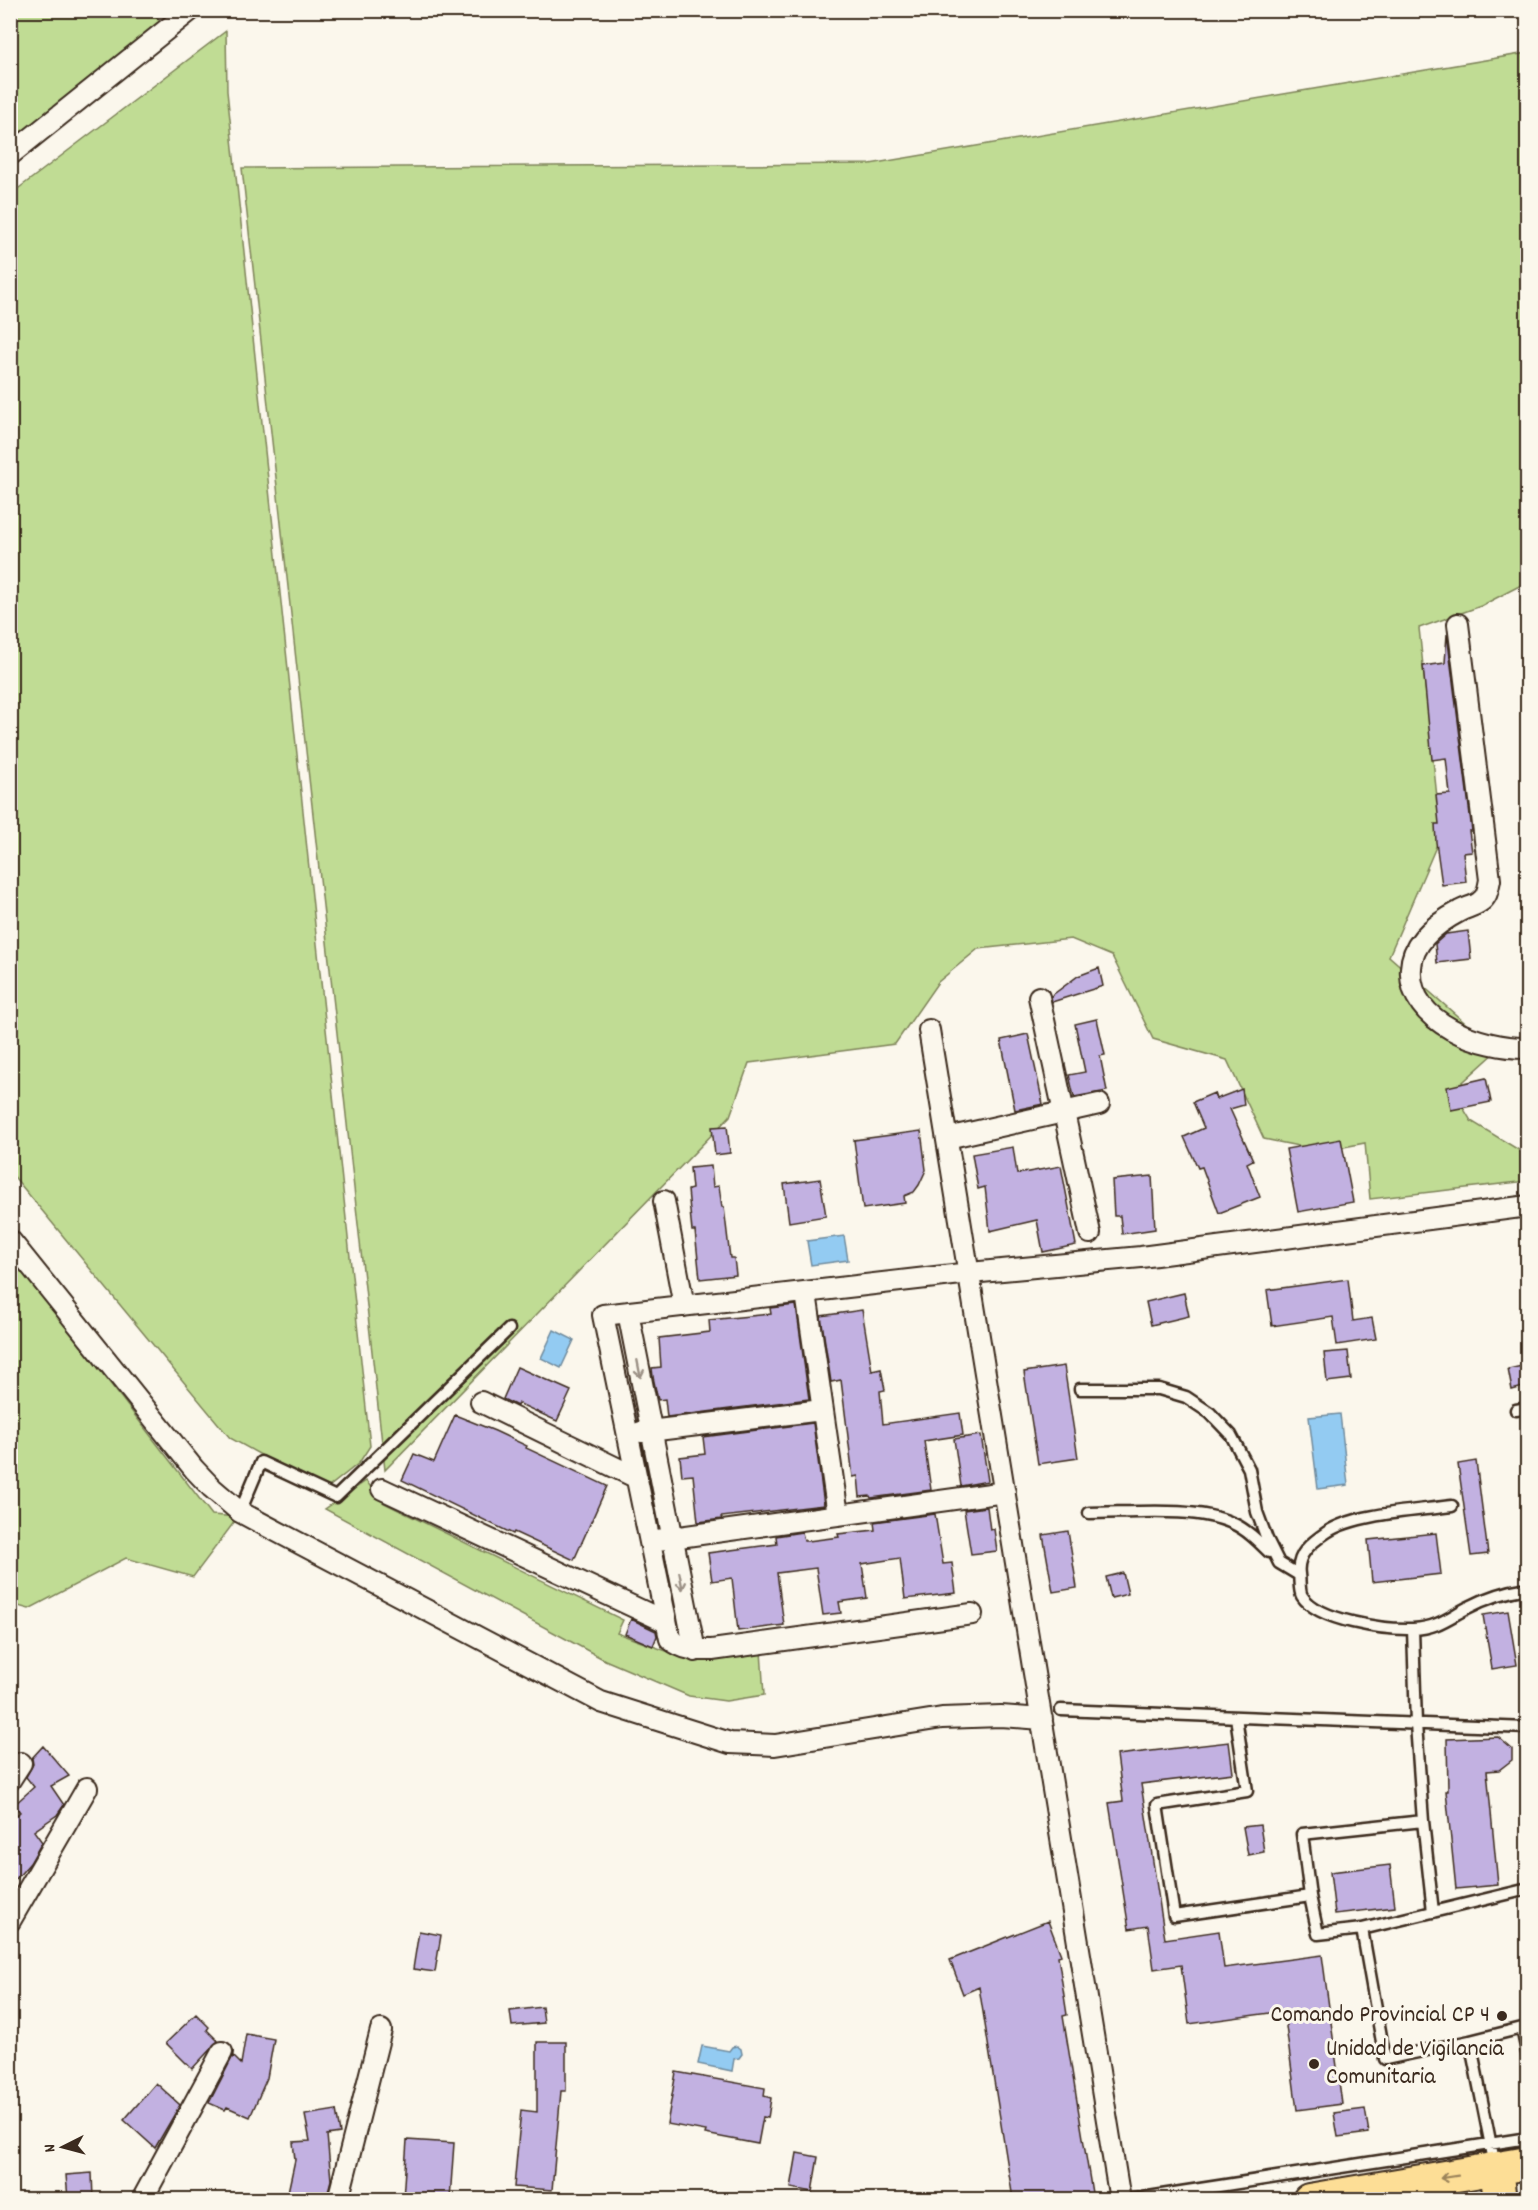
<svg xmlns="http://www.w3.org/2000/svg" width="1538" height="2210" font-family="Dekko,sans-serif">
	<rect width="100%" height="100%" fill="#fbf7ec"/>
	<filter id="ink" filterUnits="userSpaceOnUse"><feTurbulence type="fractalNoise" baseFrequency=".0167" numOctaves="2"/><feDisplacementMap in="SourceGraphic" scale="12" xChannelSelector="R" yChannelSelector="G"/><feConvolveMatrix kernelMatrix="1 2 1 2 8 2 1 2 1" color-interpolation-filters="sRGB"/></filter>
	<g filter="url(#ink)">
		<path fill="#c0dc94" stroke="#7e8359" stroke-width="1.5" d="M11 11H151L164 25 11 143Z
			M226 31 227 91 370 1446 359 1463 325 1490 230 1438 11 1173V194Z
			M1527 53V582L1481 606 1419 628 1441 835 1389 956 1497 1051 1453 1091 1471 1121 1527 1155V1181L1370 1199 1365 1143 1323 1151 1264 1139 1227 1060 1153 1039 1112 956 1071 939 978 949 938 982 895 1044 749 1063 730 1116 385 1470 242 168 870 164Z
			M10 1254 212 1515 238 1517 193 1577 126 1558 29 1609 11 1604Z
			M366 1481 384 1503 623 1620 617 1633 669 1652 695 1657 761 1651 764 1695 726 1701 689 1696 605 1660 325 1509Z"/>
		<path fill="#93cbf2" stroke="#708b9d" stroke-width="1.5" d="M844 1236 848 1260 811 1265 807 1241Z
			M554 1330 574 1340 561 1368 541 1358Z
			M1340 1414 1348 1485 1318 1489 1309 1417Z
			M702 2046 729 2051 732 2047 737 2046 741 2049 742 2054 739 2058 734 2059 732 2071 698 2064Z"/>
		<path fill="#c2b1e1" stroke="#3b2a1e" stroke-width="1.5" d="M1447 634 1472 831H1469L1472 852 1463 853 1466 882 1442 885 1436 842 1435 824H1439L1436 795 1450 794 1446 758 1432 760 1423 666 1445 663Z
			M1468 931 1471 959 1437 963 1435 944 1437 942 1446 934Z
			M1099 968 1103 986 1052 1002 1051 996 1078 976Z
			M1097 1019 1105 1055 1100 1056 1107 1091 1074 1097 1069 1075 1085 1072 1075 1024Z
			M1028 1034 1043 1104 1015 1110 1001 1040Z
			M1486 1078 1491 1102 1451 1110 1447 1087Z
			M1242 1089 1244 1105 1230 1109 1253 1160 1247 1163 1260 1197 1219 1213 1202 1167 1198 1168 1184 1137 1204 1128 1193 1102 1214 1093 1216 1099Z
			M727 1126 730 1153 715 1155 712 1127Z
			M921 1131 926 1170 919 1185 914 1192 904 1196 905 1203 863 1209 854 1140Z
			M1341 1139 1353 1202 1298 1212 1286 1149Z
			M1013 1147 1017 1174 1061 1166 1076 1245 1043 1252 1037 1220 990 1231 985 1187 978 1189 972 1154Z
			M711 1166 713 1187 719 1186 722 1207H724L730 1258H734L736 1275 700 1279 695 1231H692L690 1211 688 1190 692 1189 690 1168Z
			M1152 1176 1155 1229 1122 1234 1120 1216H1114L1112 1180Z
			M820 1179 826 1216 789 1222 784 1184Z
			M1348 1279 1353 1321 1372 1318 1376 1339 1337 1345 1333 1317 1272 1326 1267 1290Z
			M1184 1293 1189 1316 1151 1325 1146 1302Z
			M796 1305 809 1399 667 1417 665 1399 658 1400 653 1377 652 1368 661 1367 659 1338 710 1332 709 1320 771 1314 770 1308Z
			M862 1310 872 1371 881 1369 885 1390 880 1391 883 1424 960 1413 963 1435 924 1441 931 1490 871 1498 870 1496 860 1497 858 1476 853 1477 841 1380 831 1382 821 1316Z
			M1348 1351 1351 1379 1327 1382 1324 1353Z
			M1527 1365V1386L1512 1390 1508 1369Z
			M1064 1366 1078 1458 1038 1464 1024 1372Z
			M517 1367 571 1391 557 1421 518 1403 517 1406 503 1399Z
			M455 1415 495 1431 527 1446 526 1448 607 1486 574 1560 514 1532 513 1534 402 1480 414 1454 434 1462Z
			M813 1423 824 1505 721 1517 722 1519 698 1522 693 1475 682 1476 680 1457 705 1454 703 1437Z
			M981 1435 988 1481 961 1486 954 1439Z
			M1476 1461 1488 1554 1471 1556 1458 1464Z
			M987 1507 990 1530 994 1529 997 1551 971 1554 964 1510Z
			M935 1514 943 1564 952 1563 956 1593 905 1599 900 1558 862 1564 867 1598 839 1602 841 1613 823 1615 816 1568 777 1573 784 1625 738 1631 732 1578 712 1581 708 1553 777 1544 776 1536 802 1532 804 1541H808L839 1537 838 1534 875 1530 874 1522Z
			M1068 1531 1077 1588 1053 1592 1043 1535Z
			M1436 1533 1441 1574 1372 1582 1368 1540Z
			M1123 1573 1128 1594 1111 1598 1106 1577Z
			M1508 1611 1517 1665 1492 1669 1483 1615Z
			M631 1619 656 1631 657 1636 653 1646 625 1634Z
			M1498 1737 1512 1749V1760L1499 1770 1487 1771 1498 1885 1456 1889 1446 1791H1448L1447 1739Z
			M1229 1742 1233 1773 1141 1784 1165 1939 1219 1931 1224 1968 1322 1955 1342 2104 1297 2110 1284 2011 1189 2024 1181 1965 1154 1969 1148 1926 1129 1929 1109 1803 1123 1801 1117 1755Z
			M43 1746 69 1776 51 1786 64 1805 57 1815 34 1831 42 1842 30 1863 10 1886V1821L20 1812 14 1805 34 1787 26 1777 33 1764 32 1758Z
			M1260 1825 1264 1852 1248 1855 1243 1827Z
			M1390 1865 1395 1907 1335 1914 1330 1872Z
			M1048 1921 1061 1955 1058 1956 1067 2015 1063 2016 1093 2199H1013L979 1987 963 1994 950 1960Z
			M419 1931 441 1935 435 1972 413 1969Z
			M542 2007 544 2023 512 2026 510 2011Z
			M196 2014 209 2027 207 2030 218 2041 192 2069 166 2043Z
			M246 2034 274 2039 267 2078 250 2117 227 2107 225 2110 209 2103 233 2056 241 2064Z
			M537 2042H566V2091H561L552 2190 514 2187 521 2110 537 2112Z
			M676 2072 765 2088 764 2096 771 2098 768 2118 763 2117 758 2144 705 2134 706 2131 667 2124Z
			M156 2083 180 2105 155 2148 124 2120Z
			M1365 2109 1369 2133 1338 2137 1334 2113Z
			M336 2110 340 2133 327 2135 331 2180 326 2199 288 2192 295 2160 293 2142 310 2141 305 2115Z
			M407 2140 454 2143 450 2199H403Z
			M797 2153 818 2157 812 2192 791 2188Z
			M92 2173 93 2199H68L66 2175Z"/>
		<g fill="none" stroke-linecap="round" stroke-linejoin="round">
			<g stroke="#3b2a1e" stroke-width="15">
				<path id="lane" d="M1080 1389H1159L1186 1397 1210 1413 1231 1435 1249 1469 1257 1512 1267 1539 1279 1563 1299 1575
					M1516 1410 1528 1408
					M1452 1506C1417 1511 1356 1513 1327 1532 1312 1542 1296 1554 1299 1574 1300 1581 1299 1591 1302 1596 1318 1621 1385 1630 1413 1629 1437 1628 1448 1618 1467 1608 1486 1598 1507 1591 1528 1588
					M240 1512 261 1462 336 1497 509 1329
					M1089 1513C1130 1513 1196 1506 1232 1523 1246 1529 1258 1541 1269 1552
					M1413 1629 1416 1724
					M1061 1710 1528 1728
					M1236 1717 1247 1791 1157 1805 1174 1916 1310 1896 1318 1934 1362 1929
					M1412 1724H1416L1423 1821 1433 1912
					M1310 1896 1302 1834 1423 1821
					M1527 2027 1522 2028 1528 2057
					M1470 2041 1522 2028
					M1495 2166 1470 2041 1385 2059 1362 1929 1528 1889
					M1129 2200 1528 2138"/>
			</g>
			<g stroke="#3b2a1e" stroke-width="24">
				<path id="street" d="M10 155 191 10
					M1458 624 1490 880C1488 888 1488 896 1481 901 1476 906 1467 907 1460 911 1439 922 1412 941 1411 968 1407 1024 1484 1049 1528 1048
					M1039 997 1090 1233
					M929 1030 1120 2200
					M947 1138 1099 1104
					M664 1201 684 1306
					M10 1240 194 1469 212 1488 240 1512 601 1702 730 1743 775 1745 942 1718 1001 1716 1042 1719
					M806 1293 838 1515
					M628 1312 695 1651
					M481 1402 637 1478
					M641 1432 822 1410
					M382 1489 666 1622
					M650 1541 1005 1492
					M972 1614 712 1650C695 1650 683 1650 670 1639L603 1315 970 1273 1141 1257 1528 1206
					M10 1780 21 1763
					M10 1921 87 1788
					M142 2200 222 2052
					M338 2200 381 2030"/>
			</g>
			<g stroke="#3b2a1e" stroke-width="36">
				<path id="primary" d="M1496 2169 1500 2200
					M1309 2200 1528 2163"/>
			</g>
			<use href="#lane" stroke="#fbf7ec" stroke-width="10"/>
			<use href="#street" stroke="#fbf7ec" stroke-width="20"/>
			<use href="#primary" stroke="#fdde96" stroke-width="32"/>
		</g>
		<defs><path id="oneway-shaft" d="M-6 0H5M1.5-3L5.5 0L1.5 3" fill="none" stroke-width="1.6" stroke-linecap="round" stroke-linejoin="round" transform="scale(1.5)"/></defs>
		<g stroke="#9b9085">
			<use href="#oneway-shaft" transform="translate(639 1369) rotate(79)"/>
			<use href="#oneway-shaft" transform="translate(681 1581) rotate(79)"/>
		</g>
		<use stroke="#9c845a" href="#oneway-shaft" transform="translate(1449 2177) rotate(171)"/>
	</g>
	<g fill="#3b2a1e" stroke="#fbf7ec" stroke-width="2">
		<circle cx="1502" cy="2016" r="6"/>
		<circle cx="1314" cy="2064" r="6"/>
	</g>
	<g text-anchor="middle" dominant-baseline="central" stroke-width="6" stroke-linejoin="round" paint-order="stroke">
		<g font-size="24" fill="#3b2a1e" stroke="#fbf7ec" text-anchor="end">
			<text x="1490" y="2016">Comando Provincial CP 4</text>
			<text x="1326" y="2050" text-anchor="start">Unidad de Vigilancia<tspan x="1326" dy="28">Comunitaria</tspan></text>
		</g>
	</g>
	<rect width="1538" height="2210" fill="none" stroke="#fbf7ec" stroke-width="36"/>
	<rect x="18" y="18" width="1502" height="2174" fill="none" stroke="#3b2a1e" stroke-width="2" filter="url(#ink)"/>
	<g transform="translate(63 2147) rotate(264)" stroke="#fbf7ec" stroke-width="4.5" paint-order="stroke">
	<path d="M0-4.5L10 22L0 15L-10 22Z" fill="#3b2a1e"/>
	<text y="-9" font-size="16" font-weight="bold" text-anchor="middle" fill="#3b2a1e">N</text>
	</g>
</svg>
